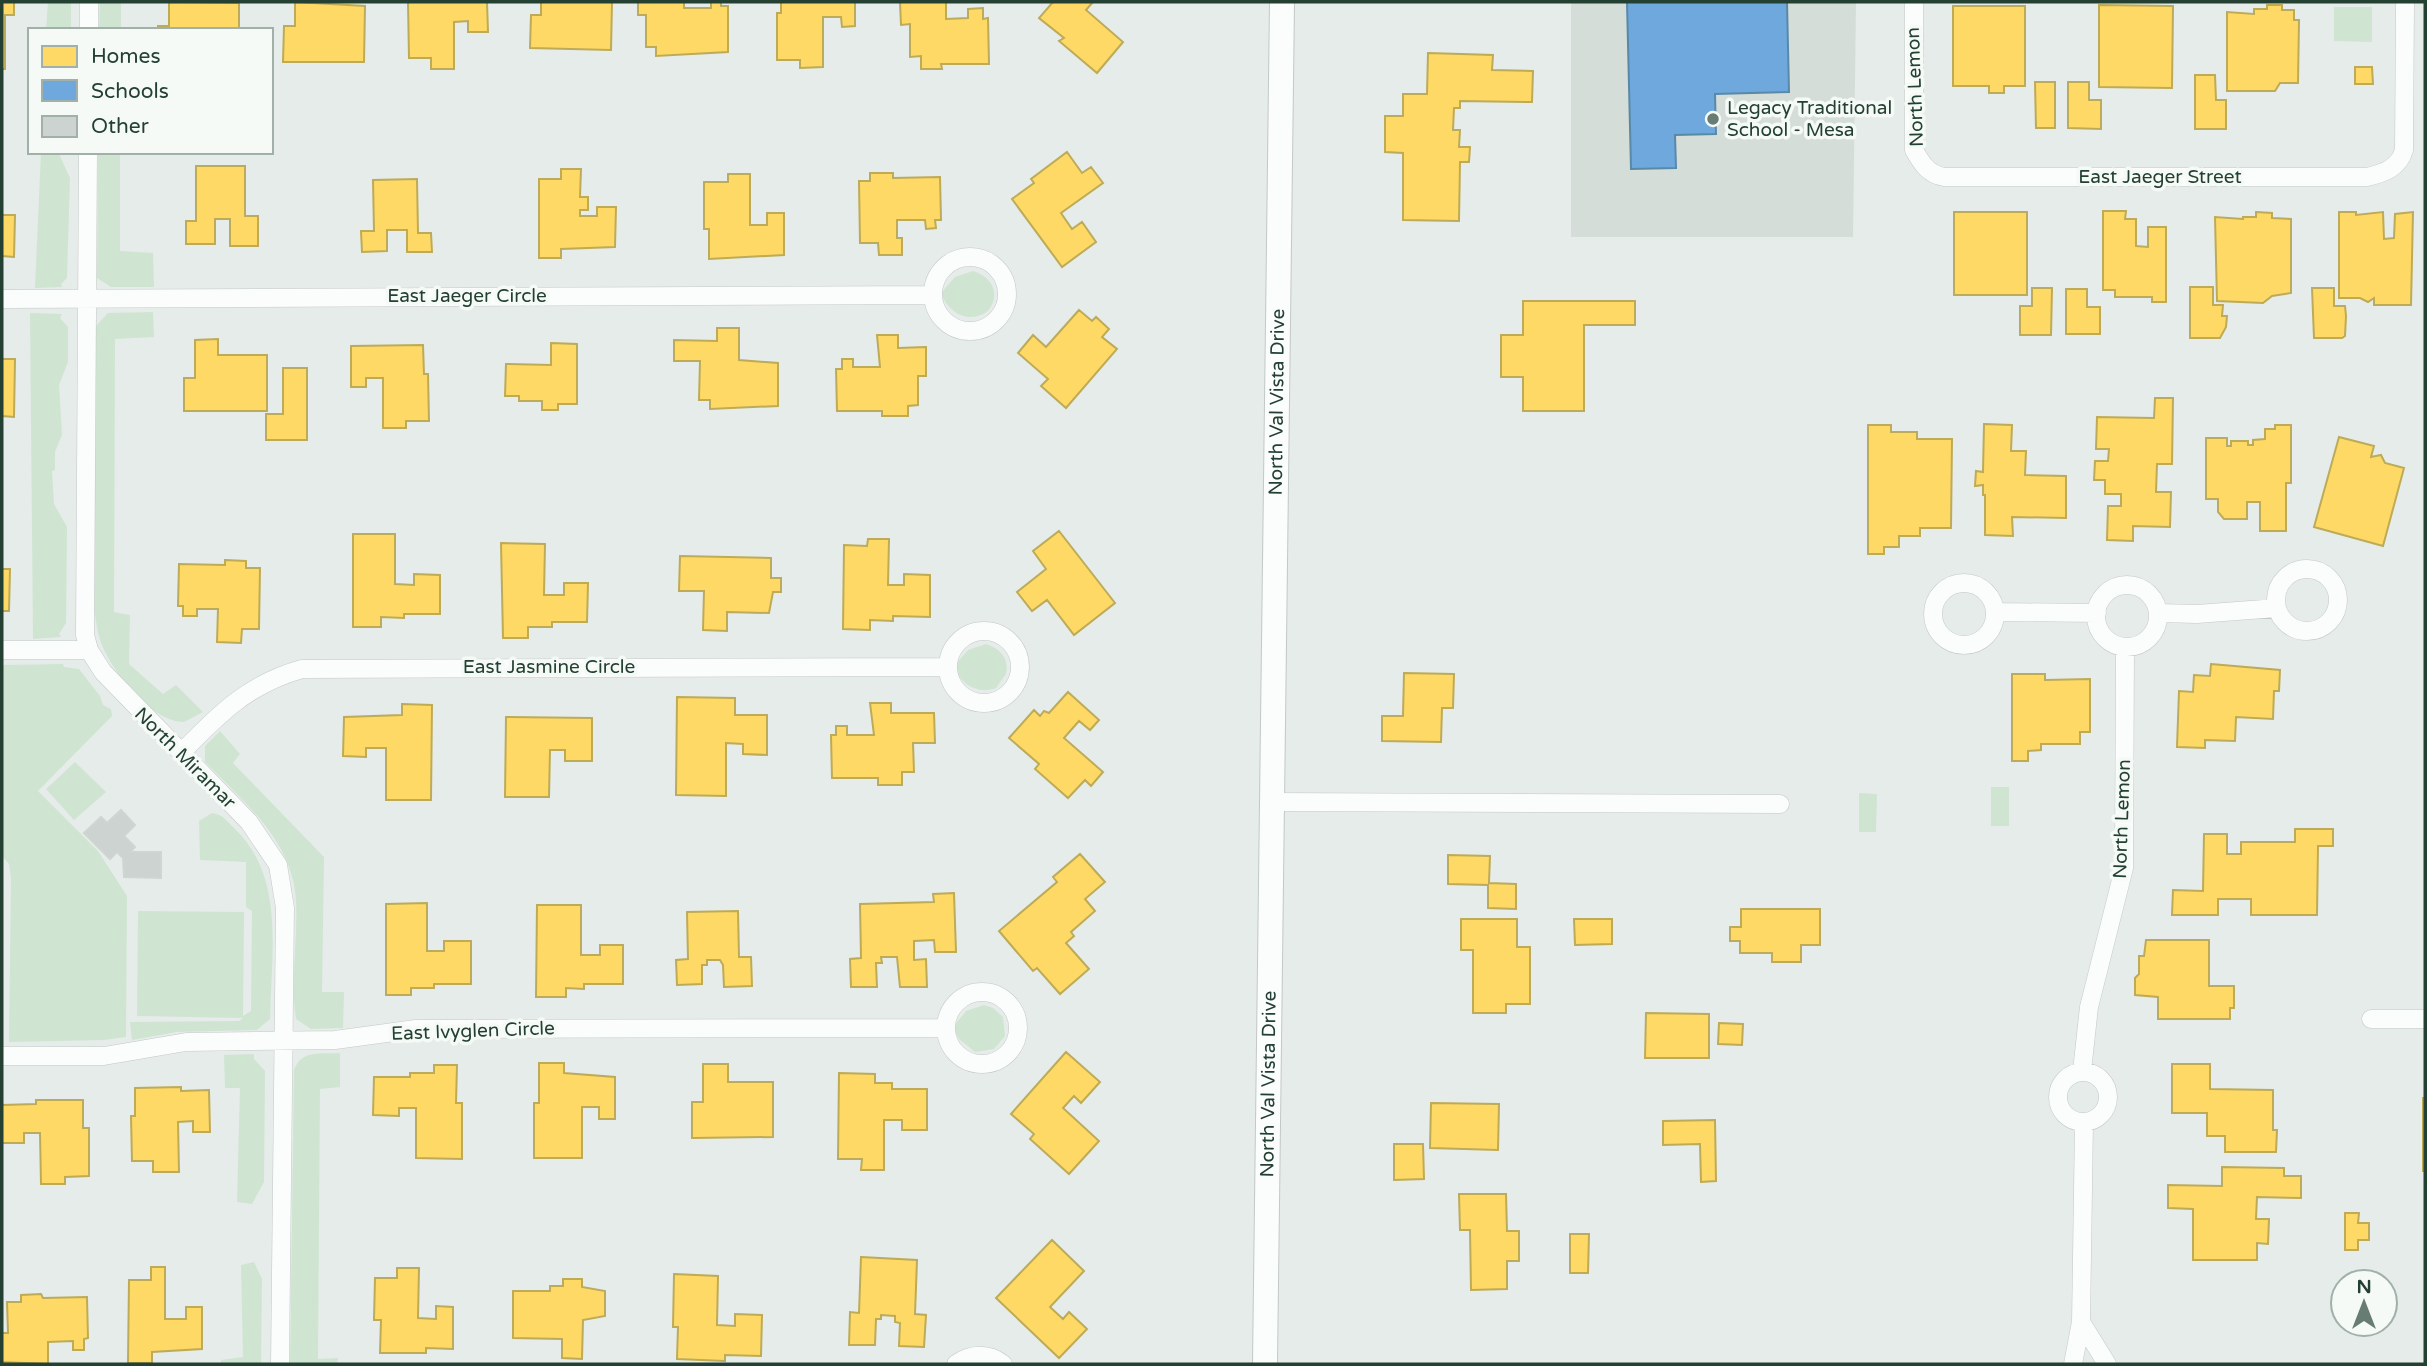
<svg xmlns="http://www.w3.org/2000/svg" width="2427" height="1366" font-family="'Varela Round',sans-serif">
	<rect width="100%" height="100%" fill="#e6ece9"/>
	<path fill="#d4ddd8" d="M1571 2H1856L1853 237H1571Z"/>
	<path fill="#cfe5d2" d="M48 2H71V30H46Z
		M100 2H121V30H99Z
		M2334 7H2372V42L2334 41Z
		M41 152H58L70 178 67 278 61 284 62 287 35 288Z
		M98 152H120V251L153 253 154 287H111L97 278Z
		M973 271C993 277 1001 295 988 311 969 325 948 313 941 293L955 277Z
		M153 312 154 337 115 339 114 612 130 615 129 664 163 694 176 685 203 712 184 722C152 722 113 673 102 645 97 633 96 620 94 607L96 326 108 313Z
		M30 313 62 314 60 318 68 327V362L59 385 62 435 55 452V470L52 471 54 504 67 527 66 623 59 634 61 637 33 639Z
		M986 644C1001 649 1009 658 1006 674L996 688C978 695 960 684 954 666L968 650Z
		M63 664 64 667 79 669 100 696 103 705 111 709 112 716 38 791 98 851 127 896 126 1037 104 1040 9 1042 11 878 9 864 2 856V665Z
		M220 731 240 754 233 763 324 857 322 992H344L343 1028 311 1029 296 1019C290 981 298 940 296 902 294 842 243 801 205 762V746Z
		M75 762 106 792 74 820 46 789Z
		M1991 787H2009V826H1991Z
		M1859 793 1877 794 1876 832H1859Z
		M212 813C222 814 227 821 234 828 286 877 271 954 270 1019L257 1030 177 1032 132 1040 130 1022 239 1021 243 1018 137 1016 138 911 244 912 243 1016 251 1011 252 911 246 907V862L200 860 199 821Z
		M984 1005 993 1008 1003 1017 1005 1036 994 1049 975 1052 959 1039 953 1027 966 1011Z
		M340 1053V1087L320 1089 318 1359 338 1358 337 1364H290L294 1070C302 1049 320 1054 340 1053Z
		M254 1054V1059L265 1071 264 1182 252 1204 237 1202 240 1088H225L224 1055Z
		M254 1262 262 1279 261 1364H221V1360L243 1357 241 1265Z"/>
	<path fill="#ffd966" stroke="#bdab57" stroke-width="2" d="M2 2H14V15H5V69H2Z
		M169 2 239 3V30H158V26H169Z
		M295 2 365 6 364 62H283L284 26H295Z
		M408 2H487L488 32H468V21L454 22V69H431V58H409Z
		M541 2H612L611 50 530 48 531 15H541Z
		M638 2H684V8H711V2H721V6H728V52L656 56V47H646V15H638Z
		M781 2H855V26L842 27 841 17H823V67L800 68V60H777V13H781Z
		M900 2H946V19L968 18V9L983 8V19L988 18 989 64H941L942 69H921V56L910 57V24L901 25Z
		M1053 2H1093L1086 10 1123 42 1097 73 1059 41 1064 38 1039 18Z
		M2099 5 2173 6 2172 88 2099 87Z
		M2267 5H2282V10H2294V20H2299L2298 83H2280L2275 91H2227V12L2254 14V9H2267Z
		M1953 6H2025V86H2004V93H1989V86H1953Z
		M1428 53 1493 55 1492 70 1533 71 1532 102 1460 101V108H1454L1453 130H1460L1459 147H1470L1469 162H1460L1459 221 1403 220V153L1385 152V116H1403V94H1427Z
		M2355 67H2372L2373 84H2355Z
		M2195 75H2215L2216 100H2226V129H2195Z
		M2035 82H2055V128H2036Z
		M2068 82H2089V100H2101V129L2068 128Z
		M1067 152 1082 173 1091 167 1103 183 1061 213 1072 229 1082 222 1096 242 1062 267 1012 199 1034 183 1031 179Z
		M196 166H245V216H258V246H230V219H215V244H186V221H196Z
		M561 169H581L580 197H588V210H580V216H597V207H616L615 247 561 249V258H539V179H561Z
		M870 173H893V178L940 177 941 220H935L936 228 926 229 925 220H897V238H902V255H879L878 243H860L859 181H870Z
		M728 174H750V225H767V213H784V255L709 259V229H704V182H728Z
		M417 179 418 233H431L432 252H407V230H387V251L362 252 361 231H374L373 180Z
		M2103 211H2126L2125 219H2136V246L2148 247V227H2166V302H2152V297H2115V290H2103Z
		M1954 212H2027V295H1954Z
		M2256 212 2272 213V218L2291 219V293L2272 296 2263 303 2217 301 2215 217 2243 219V217H2256Z
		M2339 212H2356V215L2383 212 2384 239 2394 238 2395 214 2413 212 2411 305H2374V298L2368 302 2360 298H2339Z
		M2 215H15L14 257 2 256Z
		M2190 287H2213V305H2223L2222 316H2227L2226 327 2220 338H2190Z
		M2032 288H2052L2051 335H2020V306H2032Z
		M2312 288H2334V306H2345L2346 316 2345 336 2342 338H2314Z
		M2066 289H2087V307H2100V334H2066Z
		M1523 301H1635V325H1584V411H1523V377H1501V335H1523Z
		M1079 310 1092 321 1096 317 1109 329 1102 337 1117 349 1066 408 1041 386 1048 379 1018 353 1033 335 1046 347Z
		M717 328H739V360L778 363V406L710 409V400H699L700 361H674V340L717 341Z
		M877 335H898V348L926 347V376H918V405L908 406V416H882V411H837L836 369H842V359H853V367H880Z
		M218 339V355H267V411H184V378H195V340Z
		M551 343 577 344V404H558V410H542V401H519V396H505L506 364 551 365Z
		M423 345 424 374H428L429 421H406V428H383V378H366V387H351V346Z
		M2 359H15L14 417 2 416Z
		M283 368H307V440H266V414H283Z
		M2155 398H2173L2172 464H2157L2156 492H2171L2170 527 2133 526V541L2107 540 2108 506H2121V494H2105V480H2094L2095 461H2108L2109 449H2096L2097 417 2154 418Z
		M1984 424 2012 425 2011 451H2026L2025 475 2066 476V518L2012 517 2013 536 1985 535V495H1983V485L1975 486 1976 471 1983 472Z
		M1868 425H1891V432H1917V439H1952L1951 528H1920V536H1899V547H1884V554H1868Z
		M2275 425H2291V483H2286V531H2260V502H2247V519H2224L2218 512V499H2206V438H2227V446H2231V441H2248V445H2253V440L2265 439V429H2275Z
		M2339 437 2374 446 2371 457 2381 455 2385 463 2404 468 2383 546 2314 527Z
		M1059 531 1115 603 1074 635 1047 600 1032 611 1017 592 1046 569 1033 551Z
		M353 534H395V584L414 585V574L440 575V614H404V618L381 617V627H353Z
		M868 539H889L888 585H904V574L930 575V617L893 616V621L870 620V630L843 629 844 545 867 546Z
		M501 543 545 544 544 595H564V583H588L587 622H552V627H528V638H503Z
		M680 556 771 558V578H781V592H773L769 613 727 612V631L703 630 704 591H679Z
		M225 560 246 561V568H260L259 629H242L241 643 217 642 218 609H197V616H183V606H178L179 564 225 565Z
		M2 569H10L9 611H2Z
		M2211 664 2280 670 2279 691H2274L2273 719 2236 717 2235 741 2205 740V748L2177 747 2179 691 2193 692 2194 675 2210 676Z
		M1404 673 1454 674 1453 708H1442L1441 742 1382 741V716H1403Z
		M2012 674H2045V680L2090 679V732H2080V744H2041V750L2028 751V761H2012Z
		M1068 692 1099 720 1090 730 1079 721 1064 738 1103 772 1091 786 1085 780 1068 798 1035 769 1039 764 1009 738 1034 710 1040 716 1044 711 1049 713Z
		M677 697 735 698V715H767V755L743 754V744L726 743V796L676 795Z
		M870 703H891V713H934L935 743H913L914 772H902V785H878V778H832L831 735H836V726H847V735H874Z
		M402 704 432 705 431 800H386V748H366V757L343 756 344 717 402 715Z
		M506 717 592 718V761H565V750H550L549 797H505Z
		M2295 829H2333V846H2318L2317 915H2251V899H2218V915H2172L2173 890 2203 891 2204 834H2227V854H2241V842H2295Z
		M1080 854 1105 882 1085 899 1095 911 1071 932 1074 936 1066 943 1089 969 1060 994 1037 968 1033 971 999 931 1057 882 1053 877Z
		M1448 855 1490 856 1489 883 1516 884V909L1488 908V885L1448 884Z
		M954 893 956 952H935L934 940 914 941V960L926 959 927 987H900L897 957H881L882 963H876L877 987H851L850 959 861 958 860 904 934 902 933 894Z
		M427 903V951H444V941H471V984H434V988H411V995H386V904Z
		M537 905H581V955H600V945H623V984H584V989L566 988V997H536Z
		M1741 909H1820V945H1801V962H1772V953H1740V941H1730V927H1741Z
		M738 911 739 957H751L752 986 724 987 723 965 720 960H707V965H702V984L677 985 676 960 688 959 687 912Z
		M1461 919H1517V947H1530V1004H1506V1013H1473V950H1461Z
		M1574 919H1612V944L1575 945Z
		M2146 940H2209V986H2234V1008H2230V1019H2158V997L2135 995V978L2139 974V956H2144Z
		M1646 1013 1709 1014V1058H1645Z
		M1719 1023 1743 1024 1742 1045 1718 1044Z
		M1066 1052 1100 1082 1081 1103 1074 1096 1063 1108 1099 1141 1069 1174 1030 1139 1034 1134 1011 1114Z
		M539 1063H564V1073L615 1077V1119H599V1107H582V1158H534V1103H539Z
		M703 1064H728V1082H773V1137L692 1138V1102H703Z
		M2172 1064H2210V1089L2273 1090V1130H2277L2276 1152H2225V1136H2207V1113H2172Z
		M434 1065H457L456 1103H462V1159L416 1158V1108H399V1116L373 1115 374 1077H410V1073H434Z
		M839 1073 875 1074V1083H892V1089H927V1130H902V1120H884V1170H861L862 1159H838Z
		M181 1087V1091L209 1090 210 1132H193V1121L178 1122 179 1172H153V1161H132L131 1116H135V1088Z
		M2423 1098H2425V1171H2423Z
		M36 1100H83V1128H89V1176L65 1177V1184H41L40 1133H24V1143H2V1105L36 1104Z
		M1431 1103 1499 1104 1498 1150 1430 1148Z
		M1715 1120 1716 1181 1701 1182 1700 1144 1663 1145V1121Z
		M1394 1144H1423L1424 1179 1394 1180Z
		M2222 1167 2284 1168V1176H2301V1198L2257 1197 2256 1219H2269L2268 1244 2257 1243V1260H2193V1209L2168 1208V1185L2222 1186Z
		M1459 1194H1506L1507 1231H1519V1261H1507V1289L1471 1290 1470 1230H1460Z
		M2345 1213H2359L2358 1223H2369V1240H2358V1250H2345Z
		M1570 1234H1589L1588 1273H1570Z
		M1052 1240 1084 1271 1050 1307 1063 1319 1069 1312 1087 1329 1059 1358 996 1298Z
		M861 1257 917 1260 915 1314 926 1315 924 1347 899 1346 900 1323 895 1322V1316L881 1315V1319H876L875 1345H849L850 1312 859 1313Z
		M151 1267H165V1319H186V1307H202V1349L152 1352V1363H128L129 1280H151Z
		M397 1268H419L418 1318 436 1319V1306L453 1307V1349L426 1348V1353H380L381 1320H374L375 1278H397Z
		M674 1274 718 1276 717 1325 735 1326V1314L762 1315 761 1356 725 1355V1361L677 1359 678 1327H673Z
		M563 1279H582V1287L605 1291V1316L583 1320 582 1359 562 1358V1339L513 1338V1291H550V1286H563Z
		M41 1294 43 1298 87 1297 88 1338 84 1339V1350H73V1341L48 1342V1364L2 1362V1333H8L7 1302H21V1295Z"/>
	<path fill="#6fa8dc" stroke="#5889a9" stroke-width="2" d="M1627 2H1787L1789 92 1715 94 1716 134 1675 135 1676 168 1631 169Z"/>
	<path fill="#cdd3d0" stroke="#cfd5d1" stroke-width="2" d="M121 810 135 825 124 836 135 847 130 852H161V878L124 877 123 858 117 852 110 859 84 833 101 817 107 823Z"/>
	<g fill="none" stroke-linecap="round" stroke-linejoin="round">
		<g stroke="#c3c9c6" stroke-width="19">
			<path id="minor" d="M1914 2V150C1922 164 1928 174 1944 177H2367C2384 173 2399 168 2404 150L2405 2
				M89 30V2
				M88 152 85 635 89 650 103 672 249 822 278 865 285 908 280 1364
				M933 294a37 37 0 1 1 74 0a37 37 0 1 1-74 0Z
				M2 299 932 295
				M2276 600a31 31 0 1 1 62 0a31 31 0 1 1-62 0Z
				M1933 614a31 31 0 1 1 62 0a31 31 0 1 1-62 0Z
				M2096 616a31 31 0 1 1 62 0a31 31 0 1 1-62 0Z
				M1995 612 2097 613
				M2158 613 2197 614 2277 608
				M948 667a36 36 0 1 1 72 0a36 36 0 1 1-72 0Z
				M2 650H89
				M181 753C219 714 248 684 302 669L948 667
				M1272 802 1780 804
				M946 1028a36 36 0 1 1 72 0a36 36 0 1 1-72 0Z
				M2371 1019H2425
				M2 1056H104L186 1042 335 1040 416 1029 945 1028
				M2082 1071 2089 1007 2124 868 2125 647
				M2058 1097a25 25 0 1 1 50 0a25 25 0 1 1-50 0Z
				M2081 1322 2107 1364
				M956 1364C971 1353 989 1353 1003 1364
				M2073 1364 2081 1322 2084 1123"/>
		</g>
		<g stroke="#c2c9c6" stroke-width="26">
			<g id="secondary">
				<path id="s1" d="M1265 1364 1282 2"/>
			</g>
		</g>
		<use href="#minor" stroke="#fbfcfc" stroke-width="18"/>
		<use href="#secondary" stroke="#fbfcfc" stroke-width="24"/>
	</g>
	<circle fill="#677c73" stroke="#f5faf7" stroke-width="2.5" cx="1713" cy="119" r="7"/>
	<g text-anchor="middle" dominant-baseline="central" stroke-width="7" stroke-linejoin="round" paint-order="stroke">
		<g font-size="19" fill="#234033" stroke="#f5faf7">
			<text transform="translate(1915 87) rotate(-92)">North Lemon</text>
			<text x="2160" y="177">East Jaeger Street</text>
			<text x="467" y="296">East Jaeger Circle</text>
			<text stroke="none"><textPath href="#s1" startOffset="962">North Val Vista Drive</textPath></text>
			<text x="549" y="667">East Jasmine Circle</text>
			<text transform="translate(185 758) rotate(45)">North Miramar</text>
			<text transform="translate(2122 819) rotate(-88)">North Lemon</text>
			<text transform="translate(473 1031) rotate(-2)">East Ivyglen Circle</text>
			<text stroke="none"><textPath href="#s1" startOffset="280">North Val Vista Drive</textPath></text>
		</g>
		<g font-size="19" fill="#234033" stroke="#f5faf7" text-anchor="start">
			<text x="1727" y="108">Legacy Traditional<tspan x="1727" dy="22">School - Mesa</tspan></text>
		</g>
	</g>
	<rect width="2427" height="1366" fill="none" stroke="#234033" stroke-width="7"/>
	<rect x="28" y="28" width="245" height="126" fill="#f5faf7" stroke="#a1b0a9" stroke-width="2"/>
	<rect x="42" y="46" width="35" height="21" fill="#ffd966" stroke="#a1b0a9" stroke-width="2"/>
	<text x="91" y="63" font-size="21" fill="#234033">Homes</text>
	<rect x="42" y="80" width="35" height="21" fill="#6fa8dc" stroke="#a1b0a9" stroke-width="2"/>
	<text x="91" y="98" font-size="21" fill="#234033">Schools</text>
	<rect x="42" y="116" width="35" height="21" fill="#cdd3d0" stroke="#a1b0a9" stroke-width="2"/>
	<text x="91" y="133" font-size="21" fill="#234033">Other</text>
	<g transform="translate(2364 1303)"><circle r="33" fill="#f5faf7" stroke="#a1b0a9" stroke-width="2"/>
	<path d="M0-5L12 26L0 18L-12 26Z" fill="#677c73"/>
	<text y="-10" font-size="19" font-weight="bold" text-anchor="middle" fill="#234033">N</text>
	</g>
</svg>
